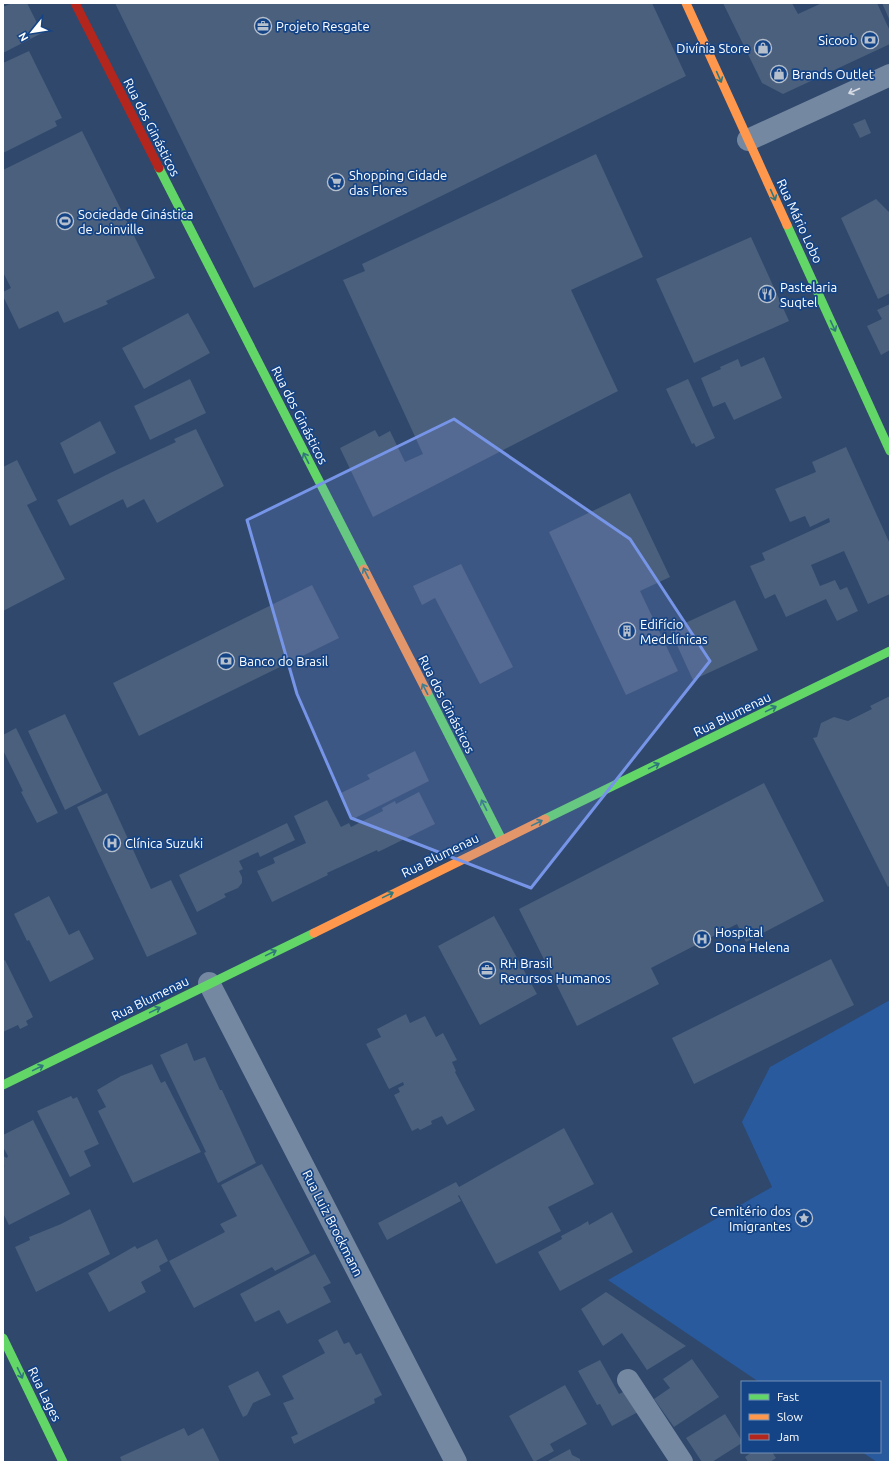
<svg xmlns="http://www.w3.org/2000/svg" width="893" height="1465" font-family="Ubuntu,sans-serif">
	<rect width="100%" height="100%" fill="#2f486c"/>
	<path fill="#285a9d" d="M890 1000V1462H877L862 1452H880V1382H759L608 1280 772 1187 742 1122 770 1067Z"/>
	<path fill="#4b607d" d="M12 3H27L42 33 3 53V7Z
		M115 3H652L686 76 254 288Z
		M723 3H792L798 14 822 3H877L890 31V44L783 94 762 83Z
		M882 3H890V21Z
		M29 51 62 118 55 121 57 126 3 153V63Z
		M865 119 871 133 860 138 853 124Z
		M82 131 155 278 106 301 108 304 64 323 58 311 19 329 3 296V292L11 288 3 272V170Z
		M596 154 643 257 571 290 618 391 373 517 340 448 375 430 379 437 390 431 405 462 423 454 343 280 365 271 362 264Z
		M876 199 890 213V293L878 299 841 218Z
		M751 237 789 321 694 363 656 279Z
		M890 304V350L881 355 867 326 882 319 877 310Z
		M188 313 210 353 144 389 122 348Z
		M764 357 782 398 734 420 725 402 713 407 701 378 721 369 720 367 738 359 741 367Z
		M190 379 206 413 150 440 134 406Z
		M688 379 715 438 696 447 694 443 692 444 666 389Z
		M100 421 116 453 74 474 60 443Z
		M196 429 224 486 157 523 144 499 127 508 123 499 70 526 57 500 110 473 176 442 174 439Z
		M846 447 890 544V594L868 604 844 551 811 565 820 586 835 580 840 590 847 587 858 611 837 621 826 599 786 617 775 594 765 599 750 566 765 560 762 553 830 522 829 518 810 527 805 516 790 522 775 489 816 472 812 462Z
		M17 460 37 500 27 505 65 579 3 611V467Z
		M630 493 670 577 640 591 678 671 626 695 549 532Z
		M461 564 513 667 480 684 435 598 422 605 413 586Z
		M312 585 339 638 139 736 113 683Z
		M735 600 758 650 693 680 670 630Z
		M890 696V885L888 887 813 738 817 737 821 723 834 717 848 721 872 709 870 706Z
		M65 714 102 791 65 810 28 731Z
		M16 728 58 813 37 823 21 792 23 791 3 750V735Z
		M415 751 429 781 351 820 339 794 370 779 367 775Z
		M764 783 824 901 746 942 737 924 651 968 659 984 577 1026 519 909Z
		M419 792 435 824 378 852 377 850 327 873 328 875 272 902 257 871 275 863 273 858 306 843 294 816 327 800 341 827 349 823 351 827 383 811 382 808 395 801 396 804Z
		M107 793 151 889 171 880 197 934 147 957 77 807Z
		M287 823 295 840 260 857 258 852 239 861 243 869 239 871 242 877V883L238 888 224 894 226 897 197 912 179 875Z
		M49 896 69 935 79 930 94 959 50 982 29 940 27 941 14 914Z
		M494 916 537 994 480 1025 438 946Z
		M831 959 854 1005 694 1084 672 1038Z
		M5 960 33 1017 26 1021 28 1025 20 1029 18 1025 3 1032V961Z
		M406 1014 410 1023 425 1016 436 1037 443 1033 457 1060 452 1062 456 1071 455 1072 475 1110 447 1125 442 1116 431 1121 432 1124 420 1130 418 1128 412 1131 394 1095 400 1092 398 1088 404 1085 403 1082 389 1089 366 1044 381 1037 377 1029Z
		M187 1043 194 1061 205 1057 220 1090H222L256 1163 218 1183 204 1153 206 1152 160 1055Z
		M152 1064 161 1083 165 1081 201 1152 133 1183 98 1111 106 1107 97 1090 121 1076Z
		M71 1096 73 1099 77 1097 99 1144 84 1151 91 1166 70 1177 37 1111Z
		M33 1120 70 1194 9 1225 3 1213V1167L5 1166 3 1165V1156L7 1158 8 1156 3 1147V1135Z
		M564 1128 594 1184 548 1207 561 1231 496 1264 459 1195 458 1196 461 1201 387 1240 378 1223 456 1182 459 1187Z
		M262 1164 310 1253 275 1271 272 1267 194 1308 169 1261 225 1232 220 1224 237 1216 221 1185Z
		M90 1209 110 1254 36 1292 15 1247 30 1240 29 1237 61 1224Z
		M612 1212 633 1252 560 1291 538 1252 562 1239 561 1236 580 1226 588 1221 589 1225Z
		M157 1239 168 1261 159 1266 161 1271 141 1282 146 1292 109 1312 88 1273 135 1246 137 1249Z
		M315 1254 331 1283 323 1287 331 1302 287 1324 279 1310 255 1322 240 1294Z
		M606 1292 686 1346 647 1370 622 1333 603 1346 581 1309Z
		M337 1330 344 1344 349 1342 356 1355 361 1353 382 1395 374 1399 375 1403 294 1444 291 1437 298 1434 283 1403 294 1399 282 1376 325 1353 318 1340Z
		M692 1359 719 1397 674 1427 654 1399 670 1388 663 1379Z
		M600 1360 619 1394 625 1391 638 1412 612 1426 600 1404 597 1405 578 1371Z
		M258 1371 271 1395 253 1403 247 1415 243 1417 228 1386Z
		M565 1385 587 1424 550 1444 554 1451 534 1462 509 1416Z
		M725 1414 742 1441V1443L712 1462H702L686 1438Z
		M184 1428 188 1436 203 1428 220 1462H122L120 1457Z
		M570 1449 572 1455 580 1459V1462H546Z
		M752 1452H772L776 1458 770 1462H748L745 1457Z"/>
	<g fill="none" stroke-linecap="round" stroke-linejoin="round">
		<path stroke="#7588a2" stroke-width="22" d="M748 140 890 75
			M209 983 456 1462
			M628 1380 682 1462"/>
		<path stroke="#63d668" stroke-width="9" d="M159 168 364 569
			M787 225 890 451
			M427 692 502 840
			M545 819 890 651
			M3 1085 314 933
			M3 1338 63 1462"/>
		<path stroke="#ff974d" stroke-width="9" d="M686 3 787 225
			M364 569 427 692
			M314 933 545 819"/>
		<path stroke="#b3261e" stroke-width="9" d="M75 3 159 168"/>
	</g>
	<defs><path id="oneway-shaft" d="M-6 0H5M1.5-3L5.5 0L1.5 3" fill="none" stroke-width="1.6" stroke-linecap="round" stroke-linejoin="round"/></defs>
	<g stroke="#30777c">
		<use href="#oneway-shaft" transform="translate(719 77) rotate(66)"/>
		<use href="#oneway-shaft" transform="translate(773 195) rotate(66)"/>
		<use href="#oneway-shaft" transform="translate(833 326) rotate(65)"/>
		<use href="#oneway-shaft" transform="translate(306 458) rotate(-117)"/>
		<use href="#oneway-shaft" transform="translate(366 573) rotate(-117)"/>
		<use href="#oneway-shaft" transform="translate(425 689) rotate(-117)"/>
		<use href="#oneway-shaft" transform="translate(771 709) rotate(-26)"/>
		<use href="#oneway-shaft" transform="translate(654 766) rotate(-26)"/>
		<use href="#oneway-shaft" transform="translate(484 805) rotate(-117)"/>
		<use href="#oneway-shaft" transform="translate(537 823) rotate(-26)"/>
		<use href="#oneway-shaft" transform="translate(388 895) rotate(-26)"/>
		<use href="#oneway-shaft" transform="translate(271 953) rotate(-26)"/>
		<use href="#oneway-shaft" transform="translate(155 1010) rotate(-26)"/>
		<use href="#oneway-shaft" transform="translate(38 1068) rotate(-26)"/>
		<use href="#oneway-shaft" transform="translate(20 1373) rotate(64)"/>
	</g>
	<use stroke="#d6dbe3" href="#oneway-shaft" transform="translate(854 91) rotate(156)"/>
	<path fill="#7795e8" fill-opacity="0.2" stroke="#7795e8" stroke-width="3" stroke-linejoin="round" d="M454 419 630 539 710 661 531 888 351 818 297 694 247 520Z"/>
	<defs>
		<g id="office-ring" transform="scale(0.9)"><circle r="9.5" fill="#154486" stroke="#b6bfcc" stroke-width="1.5"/><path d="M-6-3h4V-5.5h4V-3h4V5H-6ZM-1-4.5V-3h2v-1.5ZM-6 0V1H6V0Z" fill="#b6bfcc"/></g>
		<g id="bank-ring" transform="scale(0.9)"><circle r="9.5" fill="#154486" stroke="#b6bfcc" stroke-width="1.5"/><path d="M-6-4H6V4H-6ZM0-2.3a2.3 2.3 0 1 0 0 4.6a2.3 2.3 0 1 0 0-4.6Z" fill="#b6bfcc"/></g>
		<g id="shop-ring" transform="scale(0.9)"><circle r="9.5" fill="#154486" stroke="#b6bfcc" stroke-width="1.5"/><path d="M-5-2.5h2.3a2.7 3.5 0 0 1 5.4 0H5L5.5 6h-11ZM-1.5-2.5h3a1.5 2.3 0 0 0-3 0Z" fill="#b6bfcc"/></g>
		<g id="supermarket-ring" transform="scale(0.9)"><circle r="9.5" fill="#154486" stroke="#b6bfcc" stroke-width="1.5"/><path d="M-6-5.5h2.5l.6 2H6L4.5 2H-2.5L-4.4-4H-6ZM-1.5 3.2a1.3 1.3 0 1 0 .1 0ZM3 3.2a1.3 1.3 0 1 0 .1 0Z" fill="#b6bfcc"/></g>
		<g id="stadium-ring" transform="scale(0.9)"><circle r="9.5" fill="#154486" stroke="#b6bfcc" stroke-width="1.5"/><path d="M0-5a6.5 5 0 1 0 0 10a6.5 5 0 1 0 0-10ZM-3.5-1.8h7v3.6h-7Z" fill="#b6bfcc"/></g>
		<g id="restaurant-ring" transform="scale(0.9)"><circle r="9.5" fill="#154486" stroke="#b6bfcc" stroke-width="1.5"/><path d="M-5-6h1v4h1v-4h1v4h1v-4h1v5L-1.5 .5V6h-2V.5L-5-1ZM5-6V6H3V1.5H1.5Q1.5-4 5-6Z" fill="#b6bfcc"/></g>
		<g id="building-ring" transform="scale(0.9)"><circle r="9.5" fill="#154486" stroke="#b6bfcc" stroke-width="1.5"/><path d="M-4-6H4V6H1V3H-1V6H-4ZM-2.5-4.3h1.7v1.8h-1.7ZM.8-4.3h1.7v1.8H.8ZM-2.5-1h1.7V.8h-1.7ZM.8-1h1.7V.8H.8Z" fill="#b6bfcc"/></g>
		<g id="hospital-ring" transform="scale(0.9)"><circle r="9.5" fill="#154486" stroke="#b6bfcc" stroke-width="1.5"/><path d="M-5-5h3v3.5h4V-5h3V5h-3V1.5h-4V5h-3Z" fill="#b6bfcc"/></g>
		<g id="sight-ring" transform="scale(0.9)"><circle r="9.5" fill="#154486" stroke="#b6bfcc" stroke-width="1.5"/><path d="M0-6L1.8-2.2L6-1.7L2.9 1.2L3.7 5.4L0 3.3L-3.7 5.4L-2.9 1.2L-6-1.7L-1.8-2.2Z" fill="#b6bfcc"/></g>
	</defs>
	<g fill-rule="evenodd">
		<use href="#office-ring" x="263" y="26"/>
		<use href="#bank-ring" x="870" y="40"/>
		<use href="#shop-ring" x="763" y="48"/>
		<use href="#shop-ring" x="779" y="74"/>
		<use href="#supermarket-ring" x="336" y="182"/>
		<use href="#stadium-ring" x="65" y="221"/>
		<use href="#restaurant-ring" x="767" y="294"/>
		<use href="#building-ring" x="627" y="631"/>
		<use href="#bank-ring" x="226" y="661"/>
		<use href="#hospital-ring" x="112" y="843"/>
		<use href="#hospital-ring" x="702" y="939"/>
		<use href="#office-ring" x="487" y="970"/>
		<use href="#sight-ring" x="804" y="1218"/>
	</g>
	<g text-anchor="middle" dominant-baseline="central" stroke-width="3.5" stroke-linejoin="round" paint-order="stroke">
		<g font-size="13" fill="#fff" stroke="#154486" text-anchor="start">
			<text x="276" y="26">Projeto Resgate</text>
			<text x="857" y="40" text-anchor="end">Sicoob</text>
			<text x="750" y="48" text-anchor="end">Divínia Store</text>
			<text x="792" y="74">Brands Outlet</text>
			<text x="349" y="175">Shopping Cidade<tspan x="349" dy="15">das Flores</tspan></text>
			<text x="78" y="214">Sociedade Ginástica<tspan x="78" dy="15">de Joinville</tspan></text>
			<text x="780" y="287">Pastelaria<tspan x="780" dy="15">Suqtel</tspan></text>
			<text x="640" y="624">Edifício<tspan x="640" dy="15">Medclínicas</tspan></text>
			<text x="239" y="661">Banco do Brasil</text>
			<text x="125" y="843">Clínica Suzuki</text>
			<text x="715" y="932">Hospital<tspan x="715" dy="15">Dona Helena</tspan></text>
			<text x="500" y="963">RH Brasil<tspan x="500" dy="15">Recursos Humanos</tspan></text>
			<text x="791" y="1211" text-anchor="end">Cemitério dos<tspan x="791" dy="15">Imigrantes</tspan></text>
		</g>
		<g font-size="13" fill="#fff" stroke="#154486">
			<text transform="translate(152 127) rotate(63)">Rua dos Ginásticos</text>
			<text transform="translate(800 221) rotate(65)">Rua Mário Lobo</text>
			<text transform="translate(300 415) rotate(63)">Rua dos Ginásticos</text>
			<text transform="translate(447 704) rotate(63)">Rua dos Ginásticos</text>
			<text transform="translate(732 714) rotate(-26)">Rua Blumenau</text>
			<text transform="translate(440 855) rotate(-26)">Rua Blumenau</text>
			<text transform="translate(150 998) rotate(-26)">Rua Blumenau</text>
			<text transform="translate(333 1223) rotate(63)">Rua Luiz Brockmann</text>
			<text transform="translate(45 1394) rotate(64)">Rua Lages</text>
		</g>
	</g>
	<rect width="893" height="1465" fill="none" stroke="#ffffff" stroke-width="8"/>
	<rect x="741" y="1381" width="140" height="72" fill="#154486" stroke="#738fb6"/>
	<rect x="749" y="1394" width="20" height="6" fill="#63d668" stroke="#738fb6"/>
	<text x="777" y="1401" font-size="12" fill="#ffffff">Fast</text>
	<rect x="749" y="1414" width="20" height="6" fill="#ff974d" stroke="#738fb6"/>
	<text x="777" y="1421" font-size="12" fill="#ffffff">Slow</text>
	<rect x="749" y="1434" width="20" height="6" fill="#b3261e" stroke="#738fb6"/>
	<text x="777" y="1441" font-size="12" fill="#ffffff">Jam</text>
	<g transform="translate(32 32) rotate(240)" stroke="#154486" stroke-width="3" paint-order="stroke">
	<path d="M0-3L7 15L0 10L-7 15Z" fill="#ffffff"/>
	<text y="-6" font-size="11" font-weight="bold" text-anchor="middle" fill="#ffffff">N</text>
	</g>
</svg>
